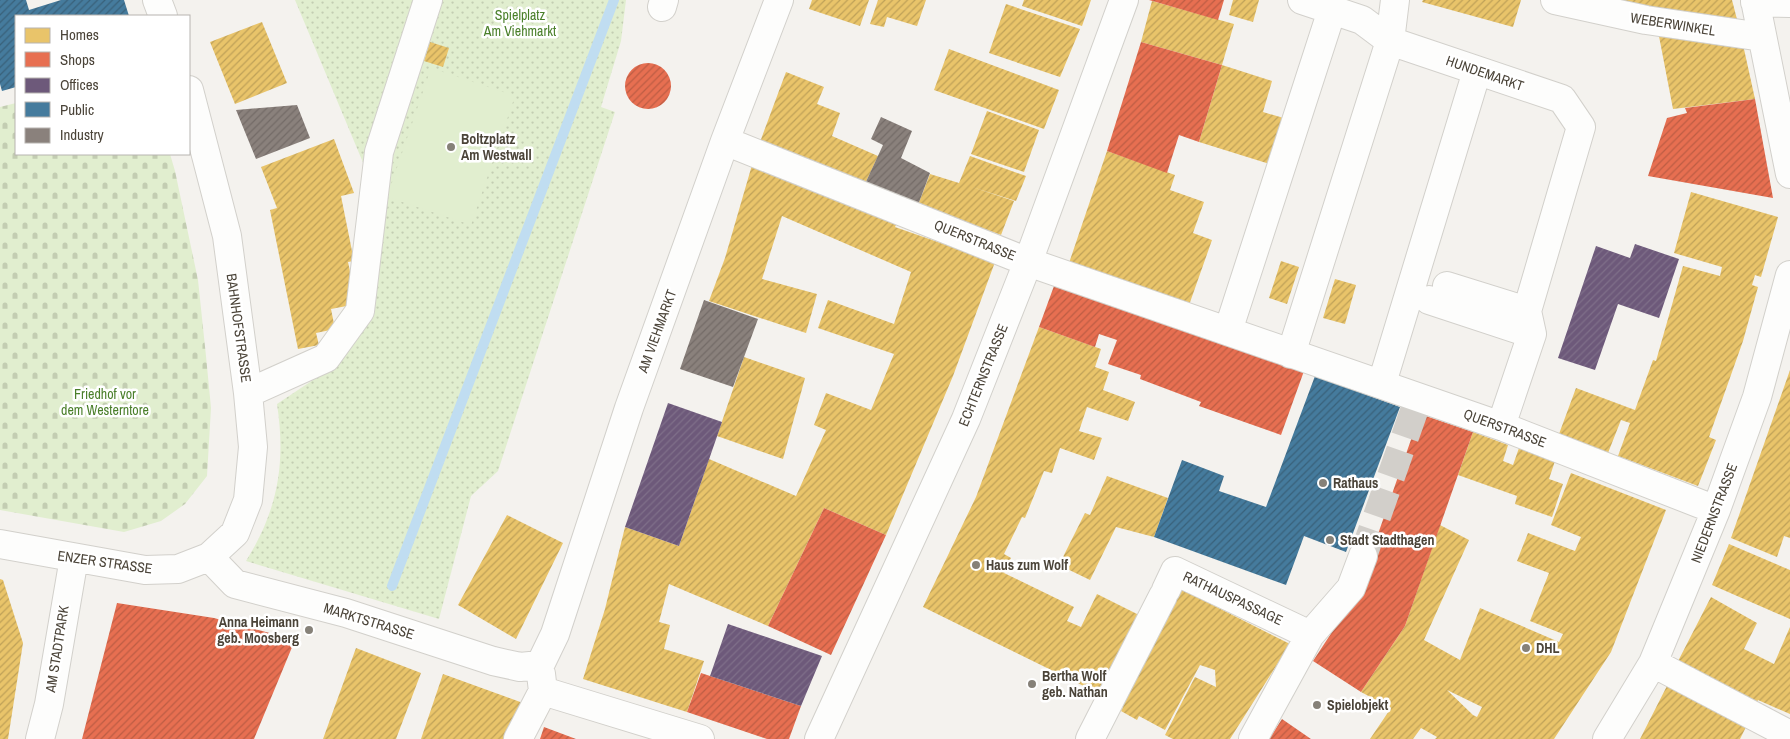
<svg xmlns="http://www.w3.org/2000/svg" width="1790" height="739" font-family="'Archivo Narrow',sans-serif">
	<defs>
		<pattern id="grass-dots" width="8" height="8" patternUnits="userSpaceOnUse" patternTransform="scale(1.25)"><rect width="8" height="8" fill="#e1eecf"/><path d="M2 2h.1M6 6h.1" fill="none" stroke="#c3cdb2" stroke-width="1.8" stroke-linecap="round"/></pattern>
		<pattern id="cemetery-stones" width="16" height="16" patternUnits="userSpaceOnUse" patternTransform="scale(1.25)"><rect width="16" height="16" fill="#e1eecf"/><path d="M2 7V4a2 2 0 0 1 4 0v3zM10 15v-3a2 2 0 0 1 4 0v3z" fill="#c3cdb2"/></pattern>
		<pattern id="homes-hatch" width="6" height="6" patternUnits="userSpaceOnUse" patternTransform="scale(1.25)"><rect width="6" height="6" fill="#e9c46a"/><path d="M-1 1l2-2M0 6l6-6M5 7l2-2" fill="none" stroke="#bfa158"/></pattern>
		<pattern id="shops-hatch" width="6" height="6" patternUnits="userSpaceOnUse" patternTransform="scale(1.25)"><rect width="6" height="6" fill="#e76f51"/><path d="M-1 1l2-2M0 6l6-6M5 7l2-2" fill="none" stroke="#bd5d44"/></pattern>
		<pattern id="offices-hatch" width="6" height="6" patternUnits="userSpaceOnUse" patternTransform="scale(1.25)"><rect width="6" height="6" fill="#6d597a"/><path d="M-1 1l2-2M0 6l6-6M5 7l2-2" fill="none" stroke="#7f6f89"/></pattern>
		<pattern id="public-hatch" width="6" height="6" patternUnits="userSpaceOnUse" patternTransform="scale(1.25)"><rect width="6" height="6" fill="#457b9d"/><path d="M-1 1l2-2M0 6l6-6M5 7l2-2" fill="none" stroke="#39617a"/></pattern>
		<pattern id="industry-hatch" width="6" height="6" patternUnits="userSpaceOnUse" patternTransform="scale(1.25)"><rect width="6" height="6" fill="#8a817c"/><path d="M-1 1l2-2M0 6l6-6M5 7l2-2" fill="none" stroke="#736b67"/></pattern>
	</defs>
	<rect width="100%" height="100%" fill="#f4f2ee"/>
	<path fill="url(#grass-dots)" d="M295 0H626L621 41 601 107 615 112 498 471 471 496 439 619 246 561C278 510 286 463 277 404L334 366 382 208Z"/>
	<path fill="url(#cemetery-stones)" d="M16 103V154H170L175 171 198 280 206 356 211 408 207 476 185 504 161 521 124 532 0 510V107Z"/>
	<path fill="#e1eecf" d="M431 68 515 96 471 225 387 197Z"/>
	<path fill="url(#homes-hatch)" fill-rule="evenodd" d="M812 0H869L860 26 809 9Z
		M878 0H926L917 26 887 17 884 27 870 24Z
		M1024 0H1091L1082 26 1022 6Z
		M1233 0H1259L1253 22 1229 15Z
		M1423 0H1521L1513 27 1422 2Z
		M1601 0H1732L1739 27Z
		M1152 1 1234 24 1222 65 1141 42Z
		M1006 4 1080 29 1060 77 989 53Z
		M262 22 287 83 235 104 210 42Z
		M1658 31 1742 40 1755 99 1673 109Z
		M430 42 449 48 443 67 424 61Z
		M949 49 1059 90 1044 129 934 90Z
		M1222 65 1272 81 1263 112 1287 119 1273 165 1199 142Z
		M786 72 824 87 817 104 840 113 832 136 878 156 864 186 760 142Z
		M987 111 1039 130 1024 172 971 154Z
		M334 139 354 193 341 196 354 261 348 262 357 304 331 309 335 329 316 333 319 345 298 349 270 210 277 208 261 167Z
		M1107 151 1175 175 1170 190 1204 202 1193 233 1212 240 1188 308 1068 266Z
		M970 156 1026 176 1016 201 972 187 1014 201 1001 235 918 205 930 174 959 183Z
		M752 165 897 223 895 227 995 262 953 376 886 535 824 508 768 626 669 584 659 622 670 625 664 649 704 661 687 712 583 679 605 609 625 527 679 546 709 459 796 496 826 430 814 425 826 393 871 410 894 354 818 328 828 300 894 324 911 272 782 216 762 279 817 294 806 333 709 301 725 258Z
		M1691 192 1778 217 1761 277 1755 275 1752 285 1758 287 1743 341 1709 437 1716 440 1698 486 1618 456 1630 423 1621 420 1608 453 1559 434 1576 388 1635 410 1653 360 1656 361 1683 266 1720 276 1722 267 1674 253Z
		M1281 261 1299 267 1287 304 1269 298Z
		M1335 279 1356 285 1345 324 1323 318Z
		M1039 327 1101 349 1095 367 1109 372 1103 390 1135 402 1128 421 1087 407 1079 431 1102 438 1094 460 1060 448 1052 473 1044 471 1025 518 1022 517 1004 554 1011 558 1004 573 1074 607 1067 621 1081 627 1097 594 1143 617 1104 696 923 607 976 497Z
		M744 357 805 378 783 459 717 436Z
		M1790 370V538L1784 536 1777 557 1731 538Z
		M1473 432 1508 445 1503 461 1513 465 1519 448 1555 461 1549 479 1563 484 1552 517 1515 504 1517 496 1458 475Z
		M1571 473 1666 510 1611 652 1554 739H1435L1437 737 1421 728 1413 739H1370L1391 708 1361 692 1405 626 1440 525 1469 540 1424 640 1460 660 1480 608 1559 642 1563 634 1530 621 1549 573 1517 561 1528 533 1575 551 1581 537 1551 525ZM1447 690 1482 707 1477 717 1473 715Z
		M1107 476 1168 498 1154 537 1116 527 1090 580 1059 565 1085 513 1090 515Z
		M507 515 563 543 516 639 458 605Z
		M1729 544 1790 570V619L1712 585Z
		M0 579 3 580 23 643 8 739H0Z
		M1181 589 1290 644 1230 739H1173L1165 735 1195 677 1216 687 1215 670 1200 665 1165 730 1139 716 1137 720 1121 711 1123 707 1120 706Z
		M1711 597 1757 623 1744 649 1774 664 1790 627V714L1758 700 1753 710 1674 669Z
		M356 648 421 673 396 739H323Z
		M443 674 523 703 504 739H421Z
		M1670 680 1750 719 1740 739H1640Z"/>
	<path fill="url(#shops-hatch)" d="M1149 0H1224L1218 20Z
		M1141 42 1222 65 1199 142 1179 135 1167 173 1107 151Z
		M625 86a23 23 0 1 1 46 0a23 23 0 1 1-46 0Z
		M1755 99 1773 198 1648 176 1667 118 1687 113 1685 108Z
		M1054 286 1304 371 1281 435 1199 406 1201 402 1140 379 1141 375 1108 364 1117 340 1099 334 1095 347 1039 327Z
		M1420 414 1473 432 1405 626 1361 692 1313 661 1357 594Z
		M824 508 886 535 831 655 768 626Z
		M117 603 214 618 295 640 254 739H82Z
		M701 673 801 706 789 739H767L687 712Z
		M1282 719 1311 739H1269Z
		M544 727 576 739H540Z"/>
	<path fill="url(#offices-hatch)" d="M1635 244 1679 259 1659 318 1618 304 1595 370 1558 358 1596 246 1630 258Z
		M668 403 722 422 679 546 625 527Z
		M728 624 822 656 801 706 710 676Z"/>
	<path fill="url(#public-hatch)" d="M0 0H26L29 10 61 0H124L129 16H16V87L2 91 0 84Z
		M1315 376 1400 407 1346 552 1304 536 1286 585 1154 537 1182 460 1224 476 1219 491 1266 507Z"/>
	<path fill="url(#industry-hatch)" d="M297 105 310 138 256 159 236 110Z
		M881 117 912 131 901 158 930 173 918 205 864 186 883 145 871 139Z
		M704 300 758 319 733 387 680 369Z"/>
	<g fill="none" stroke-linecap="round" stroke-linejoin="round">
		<path stroke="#c0ddf1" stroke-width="10" d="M392 586 614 0"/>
		<path stroke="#d2cfca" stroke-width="28" stroke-dasharray="28 14" stroke-linecap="butt" d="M1363 556 1419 397"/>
		<g stroke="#d2d0cb" stroke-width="30">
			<path id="minor" d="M157 0 163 16
				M1302 0 1362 20 1390 41 1562 99 1581 127 1527 311 1532 334 1501 426
				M1555 0 1646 20 1762 37
				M1755 0 1790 174
				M1755 2 1790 3
				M662 7 664 0
				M725 141 1028 262 1501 426 1716 510
				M1447 286 1527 311
				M1429 300 1532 334
				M1228 331 1332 10
				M1291 354 1390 41 1395 0
				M1382 383 1477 71
				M248 393 326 358 360 311 379 152 428 0
				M0 544 145 570 178 569 209 557 235 533 248 500 253 447 248 393 227 236 189 90
				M209 557 235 584 346 613 493 661 520 667 540 665
				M1166 590 1175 571 1310 635
				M1653 663 1790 735
				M540 665 555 634 629 408 725 141 779 0
				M543 691 700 739
				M40 739 49 704 74 558
				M518 739 543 691 541 674
				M819 739 966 419 1028 262 1124 0
				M1090 739 1163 596
				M1253 739 1310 635 1351 588 1363 556
				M1607 739 1653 663 1716 510 1757 397 1790 275"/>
		</g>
		<use href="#minor" stroke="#fdfdfc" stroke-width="28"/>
	</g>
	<g fill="#868178" stroke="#fff" stroke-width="2">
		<circle cx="451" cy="147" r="5"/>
		<circle cx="1323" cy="483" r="5"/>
		<circle cx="1330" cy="540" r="5"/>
		<circle cx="976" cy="565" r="5"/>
		<circle cx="309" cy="630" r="5"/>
		<circle cx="1526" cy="648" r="5"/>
		<circle cx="1032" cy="684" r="5"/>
		<circle cx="1317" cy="705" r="5"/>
	</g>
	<g text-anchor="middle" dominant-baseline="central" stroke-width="5" stroke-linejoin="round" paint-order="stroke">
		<g font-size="14" fill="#4a7f2a" stroke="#fff">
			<text x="520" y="15">Spielplatz<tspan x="520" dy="16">Am Viehmarkt</tspan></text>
			<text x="105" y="394">Friedhof vor<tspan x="105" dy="16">dem Westerntore</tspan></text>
		</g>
		<g font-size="14" fill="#4b4439" stroke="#fff">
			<text transform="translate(1673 24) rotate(9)">WEBERWINKEL</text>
			<text transform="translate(1485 73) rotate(19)">HUNDEMARKT</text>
			<text transform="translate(975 240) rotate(22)">QUERSTRASSE</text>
			<text transform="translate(239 328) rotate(82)">BAHNHOFSTRASSE</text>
			<text transform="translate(657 331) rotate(-70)">AM VIEHMARKT</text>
			<text transform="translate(983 375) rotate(-68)">ECHTERNSTRASSE</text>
			<text transform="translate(1505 428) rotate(20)">QUERSTRASSE</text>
			<text transform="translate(1714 513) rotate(-69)">NIEDERNSTRASSE</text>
			<text transform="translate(105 562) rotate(8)">ENZER STRASSE</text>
			<text transform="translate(1233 598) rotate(25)">RATHAUSPASSAGE</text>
			<text transform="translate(369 621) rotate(17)">MARKTSTRASSE</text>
			<text transform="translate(57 649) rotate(-81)">AM STADTPARK</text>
		</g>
		<g font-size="14" font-weight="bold" fill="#4b4439" stroke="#fff" text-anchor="start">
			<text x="461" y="139">Boltzplatz<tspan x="461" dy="16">Am Westwall</tspan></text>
			<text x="1333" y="483">Rathaus</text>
			<text x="1340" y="540">Stadt Stadthagen</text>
			<text x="986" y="565">Haus zum Wolf</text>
			<text x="299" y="622" text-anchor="end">Anna Heimann<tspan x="299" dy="16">geb. Moosberg</tspan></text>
			<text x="1536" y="648">DHL</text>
			<text x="1042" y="676">Bertha Wolf<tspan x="1042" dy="16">geb. Nathan</tspan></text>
			<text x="1327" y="705">Spielobjekt</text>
		</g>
	</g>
	<rect x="15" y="15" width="175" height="140" fill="#ffffff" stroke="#b7b4b0"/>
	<rect x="25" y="28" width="25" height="15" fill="#e9c46a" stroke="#b7b4b0"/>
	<text x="60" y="40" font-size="15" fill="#4b4439">Homes</text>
	<rect x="25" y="52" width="25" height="15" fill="#e76f51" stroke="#b7b4b0"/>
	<text x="60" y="65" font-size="15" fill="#4b4439">Shops</text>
	<rect x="25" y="78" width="25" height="15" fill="#6d597a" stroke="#b7b4b0"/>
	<text x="60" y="90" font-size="15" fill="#4b4439">Offices</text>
	<rect x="25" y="102" width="25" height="15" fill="#457b9d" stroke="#b7b4b0"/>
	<text x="60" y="115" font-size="15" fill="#4b4439">Public</text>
	<rect x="25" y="128" width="25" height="15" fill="#8a817c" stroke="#b7b4b0"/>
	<text x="60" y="140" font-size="15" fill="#4b4439">Industry</text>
</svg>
